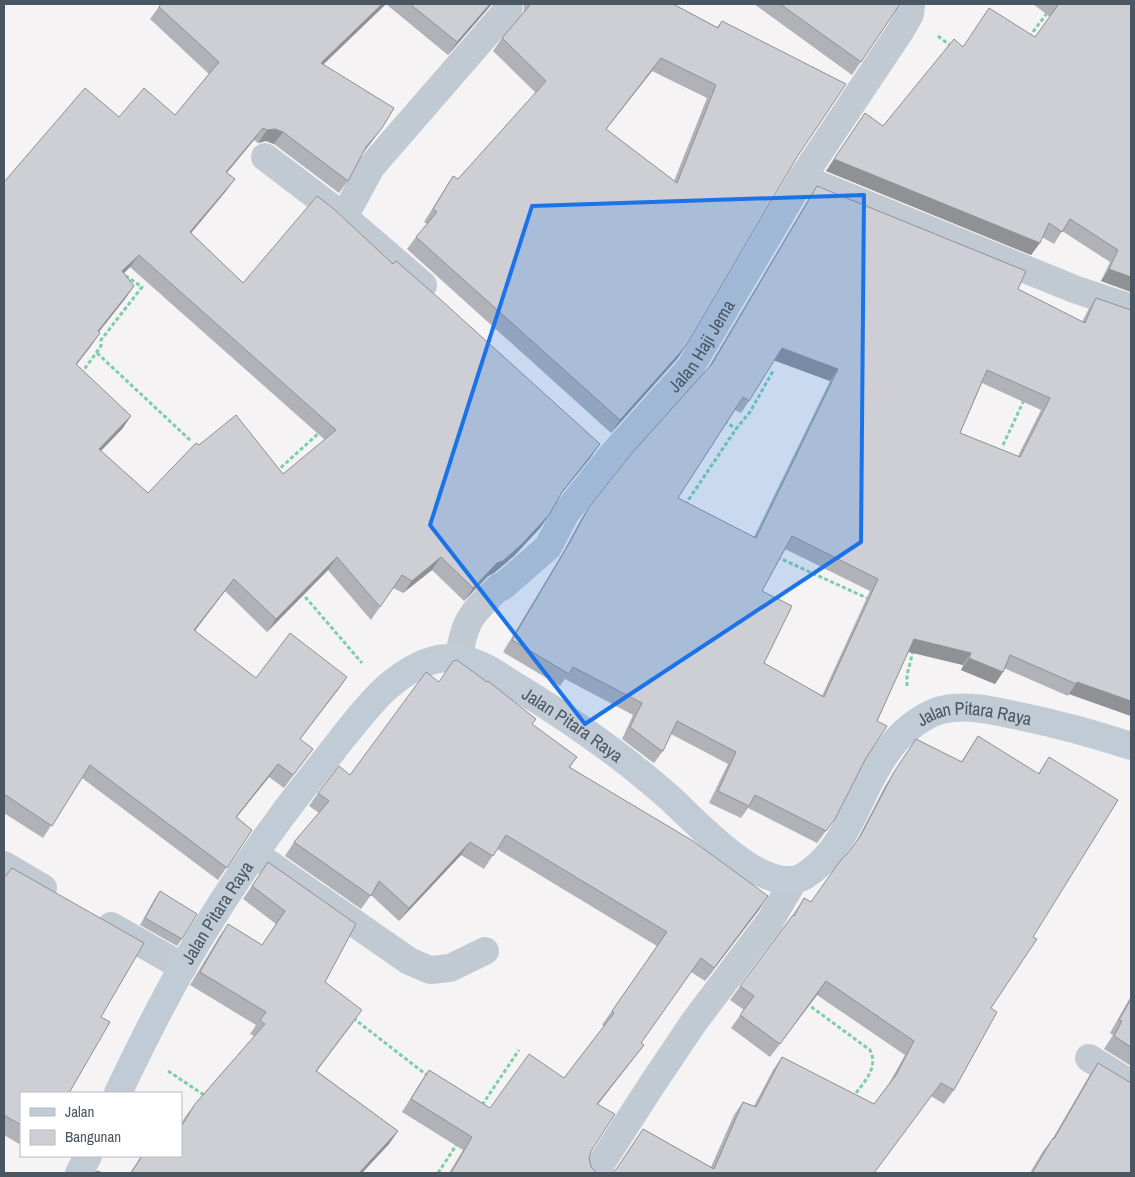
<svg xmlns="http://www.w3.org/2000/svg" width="1135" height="1177" font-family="'Archivo Narrow',sans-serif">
	<rect width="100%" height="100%" fill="#f5f3f3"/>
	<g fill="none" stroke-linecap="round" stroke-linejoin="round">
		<path stroke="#7ad0a6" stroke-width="3" stroke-dasharray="4 2.5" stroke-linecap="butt" d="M938 36 952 47
			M1029 37 1048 12
			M97 353 191 441
			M81 374 101 346V340L142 287 123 274
			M724 421 736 429
			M1003 445 1025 398
			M276 472 320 432
			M685 505 736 429 750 412 773 371
			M777 557 869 599
			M301 592 362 663
			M907 686V675L913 651
			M806 1003 870 1050C879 1068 864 1082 853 1097
			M353 1018 428 1076
			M168 1071 207 1097
			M482 1105 519 1050
			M438 1173 457 1144"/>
		<g stroke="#c1cad2" stroke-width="28">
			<path d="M265 157 344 217 423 285"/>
			<path d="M802 178 1074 289 1131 308"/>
			<path d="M344 217 371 167 509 8"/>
			<path id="s1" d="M459 658C464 620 472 613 499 587H502L548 547 565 514 612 455 690 368 802 178 901 30 910 14 911 4"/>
			<path d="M255 854 409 961 430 970 450 968 485 951"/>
			<path d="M4 865 43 888"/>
			<path d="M111 926 183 967"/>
			<path d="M1089 1058 1131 1084"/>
			<path d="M595 1173 651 1086 694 1022 770 921 794 880"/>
		</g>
		<g stroke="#c1cbd6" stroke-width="28">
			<path id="s2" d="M118 1093C138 1051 159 1009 182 968 224 895 273 824 326 759 345 735 363 710 385 689 402 674 425 659 447 658 457 657 466 659 475 663 490 668 504 679 517 687 571 720 624 757 671 799 698 824 752 883 791 880 798 880 805 876 810 872 859 837 862 762 914 724 927 715 938 709 953 708 971 706 990 710 1009 714 1050 722 1091 733 1131 746"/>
			<path d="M79 1173 88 1156"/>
		</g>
	</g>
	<path fill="#b0b2b7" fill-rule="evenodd" d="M161 4H492L448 55 386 4 324 64 373 140 363 153 348 181 339 193 274 144 266 141 258 143 254 140 227 173 226 191 191 233 243 283 591 457 559 496 549 515 540 528 514 556 494 573 488 576 464 601 432 570 403 593 393 588 371 620 328 570 267 632 225 591 195 631 256 678 347 677 300 739 313 749 284 788 269 777 237 817 252 830 218 880 82 778 43 838 4 813V182L119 117 175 115 209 74 150 19ZM130 267 325 440 283 474 199 445 148 493 101 451 122 429 131 416 76 365 91 346 100 333 99 332 125 299 134 286 124 273Z
		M524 4H673L717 27 722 21 797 157 686 346 677 359 611 433 407 249 416 237 427 224 424 222 453 176 458 179 536 93 493 51 502 38 523 13 524 10ZM652 71 707 98 674 181 606 129Z
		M754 4H900L852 75Z
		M1033 4H1131V292L1101 281 1110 262 1062 231 1054 244 1042 237 1031 255 826 171 865 113 883 126 963 46 1035 37 1050 17Z
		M817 186 1082 322 1088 310 1096 298 1131 310V716L1069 694 1068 696 1004 668 1003 672 995 684 961 670 963 665 908 652 877 721 866 758 835 819 817 843 748 808 741 818 709 803 728 764 671 734 663 751 654 763 651 761 622 739 633 715 565 679 560 686 503 652 562 554 581 519 589 507 708 368 809 198ZM774 360 830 381 754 537 678 498 735 410 741 413 749 401ZM982 383 1041 410 1018 456 960 433ZM785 549 870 591 822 696 764 663 762 591Z
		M439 682 532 724 577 757 570 767 768 896 705 981 691 972 641 1043 644 1045 634 1058 598 1104 591 1151 589 1158 591 1167 597 1173H449L463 1150 402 1112 420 1083 429 1070 490 1108 564 1078 604 1026 602 1025 657 946 497 849 484 869 461 855 399 921 371 895 361 909 285 856 294 842 319 813 309 806 318 793 350 775Z
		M978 736 1038 774 1049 757 1033 937 991 1008 954 1090 944 1104 931 1096 874 1173 616 1170 643 1129 711 1167 734 1115 743 1102 754 1106 773 1070 782 1057 874 1104 888 1085 905 1055 817 995 770 1057 731 1028 744 1010 730 1000 792 916 804 898 811 902 854 846 885 786 916 739 961 762Z
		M268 862 325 982 353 1023 317 1071 398 1131 389 1144 362 1173H130L141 1156H181V1124L185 1117 195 1104 254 1036 250 1034 256 1025 190 985 219 937 228 924 262 945 276 924 243 899Z
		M4 878 21 1093V1145L4 1135Z
		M160 891 182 939 177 946 140 925 155 898Z
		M1131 996V1066L1104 1049 1113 1035 1110 1033Z
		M1098 1063 1131 1173H1030L1043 1151 1053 1138 1089 1076Z"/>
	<path fill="#909195" d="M382 4H386L312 75 321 63Z
		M490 4H492L448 55 457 42Z
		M661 58 652 71 597 141 606 129Z
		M263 128 254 140 217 184 226 172Z
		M382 128 373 140 357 160 366 147Z
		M275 129 283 132 274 144 266 141 258 143 267 130Z
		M834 159 1040 243 1031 255 826 171Z
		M235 179 226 191 181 245 190 232Z
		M139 255 130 267 113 284 122 271Z
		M1109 269 1131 277V292L1101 281Z
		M134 286 125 299 89 344 98 331Z
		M100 333 91 346 67 377 76 364Z
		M686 346 677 359 611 433 620 420Z
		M782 348 838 369 830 381 773 360Z
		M131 416 122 429 90 462 99 449Z
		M600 444 591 457 553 504 562 492Z
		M549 515 540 528 514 556 494 573 488 576 464 601 473 588 497 563Z
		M337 557 328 570 267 632 276 619Z
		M441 557 432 570 403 593 412 581Z
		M234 579 225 591 185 643 194 630Z
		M914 639 971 653 963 665 905 651Z
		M969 658 1003 672 995 684 961 670Z
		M347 677 338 690 291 751 300 739Z
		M1077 682 1131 701V716L1069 694Z
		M278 764 269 777 227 829 236 817Z
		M470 842 461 855 399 921 409 908Z
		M768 896 759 910 705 981 714 968Z
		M826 981 817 995 770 1057 780 1044Z
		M644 1045 634 1058 588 1117 597 1104Z
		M398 1131 389 1144 362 1173H359Z"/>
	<path fill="#cdcfd5" stroke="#909195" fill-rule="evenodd" d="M161 4H382L321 63 394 108 382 128 366 147 348 181 283 132 275 129 267 130 263 128 226 172 235 179 190 232 243 283 317 196 335 210 393 264 396 261 441 300 600 444 562 492 549 515 522 544 503 561 497 563 473 588 441 557 412 581 402 575 380 607 337 557 276 619 234 579 194 630 256 678 290 633 347 677 300 739 313 749 293 775 278 764 236 817 252 830 227 868 90 765 52 826 4 794V182L85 88 119 117 144 88 175 115 219 62 159 7ZM139 255 336 430 283 474 236 415 199 445 196 443 148 493 99 449 131 416 76 364 100 333 98 331 134 286 122 271Z
		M410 4H490L457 42Z
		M531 4H673L718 28 722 21 846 84 797 157 686 346 620 420 416 237 437 212 433 209 453 176 458 179 546 81 502 38ZM661 58 716 85 677 183 606 129Z
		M780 4H900L861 62Z
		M1056 4H1131V277L1109 269 1118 250 1070 219 1062 232 1049 223 1040 243 834 159 865 113 883 126 954 39 963 47 989 8 1035 37 1058 5Z
		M817 186 1026 271 1018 289 1085 323 1096 298 1131 310V701L1077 682 1076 684 1010 655 1003 672 969 658 971 653 914 639 877 721 887 726 866 758 835 819 826 831 755 795 749 806 718 791 736 752 677 721 663 751 659 749 630 727 642 703 573 667 569 674 512 640 570 542 589 507 632 453 712 364ZM782 348 838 369 756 538 678 498 743 397 749 401ZM987 370 1050 398 1020 457 960 433ZM792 536 878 579 824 697 764 663 792 606 762 591Z
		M457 660 487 682 488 681 536 719 532 724 577 757 569 767 693 841 768 896 714 968 701 958 641 1043 644 1045 597 1104 615 1114 591 1151 589 1158 591 1167 597 1173H451L472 1137 411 1099 429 1070 490 1108 529 1054 564 1078 614 1013 612 1011 667 932 506 835 493 856 470 842 409 908 379 881 371 896 294 842 329 801 318 793 339 766 350 775 426 672 439 682 453 661Z
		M978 736 1039 774 1049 757 1118 800 1033 937 1037 939 991 1008 997 1012 954 1090 941 1083 874 1173H612L617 1168 643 1129 714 1169 743 1102 756 1107 782 1057 874 1104 896 1075 914 1041 826 981 780 1044 740 1015 754 996 740 986 793 915 794 916 804 898 811 902 840 861 848 853 861 835 894 772 916 739 962 762Z
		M268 862 356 924 325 982 362 1010 316 1071 398 1131 359 1173H131L142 1156H181V1127L195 1104 265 1024 260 1020 266 1012 200 972 228 924 262 945 285 911 252 886Z
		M12 868 144 943 101 1017 110 1022 69 1093H21V1125L4 1115V878Z
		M160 891 197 914 182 939 145 918Z
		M1131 999V1047L1114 1036 1122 1021 1119 1020Z
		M1098 1063 1131 1083V1173H1032L1053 1138 1054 1139Z
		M98 1171 102 1173H93Z"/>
	<path fill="#1a73e8" fill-opacity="0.2" stroke="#1a73e8" stroke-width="4" stroke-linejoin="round" d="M864 195 861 542 585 724 430 525 532 206Z"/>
	<g text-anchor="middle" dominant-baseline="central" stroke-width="4.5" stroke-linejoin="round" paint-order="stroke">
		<g font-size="18" fill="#4a5661" stroke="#fff">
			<text stroke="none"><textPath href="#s1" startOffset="402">Jalan Haji Jema</textPath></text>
			<text stroke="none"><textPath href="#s2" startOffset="1240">Jalan Pitara Raya</textPath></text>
			<text stroke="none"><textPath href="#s2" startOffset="701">Jalan Pitara Raya</textPath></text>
			<text stroke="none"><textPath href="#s2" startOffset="206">Jalan Pitara Raya</textPath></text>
		</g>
	</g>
	<rect width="1135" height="1177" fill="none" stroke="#4a5661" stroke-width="10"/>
	<rect x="20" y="1092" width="162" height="65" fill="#ffffff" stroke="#b7bbc0"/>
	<rect x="30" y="1108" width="25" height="8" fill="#c1cbd6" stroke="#b7bbc0"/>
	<text x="65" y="1117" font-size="15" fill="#4a5661">Jalan</text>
	<rect x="30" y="1130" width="25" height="15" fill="#cdcfd5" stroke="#b7bbc0"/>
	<text x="65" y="1142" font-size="15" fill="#4a5661">Bangunan</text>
</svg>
